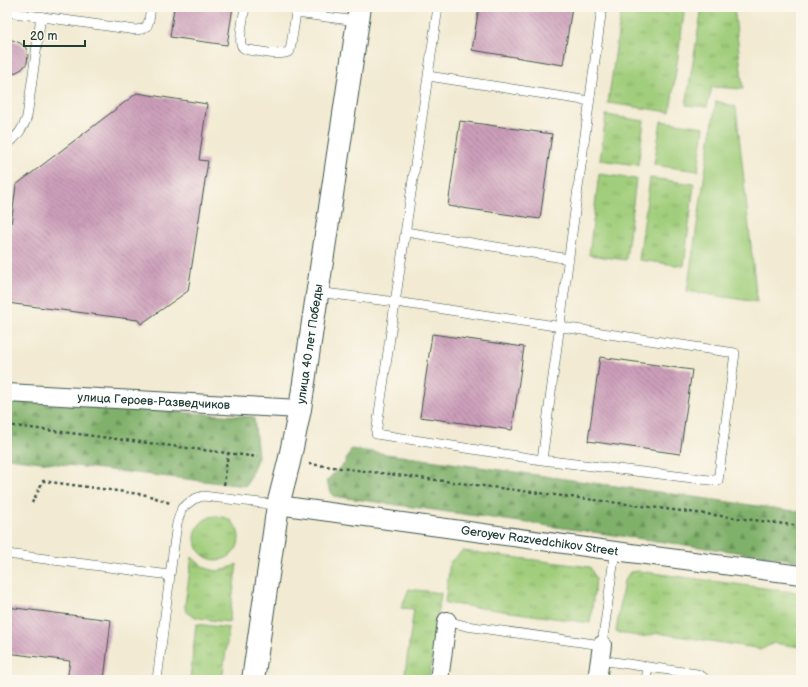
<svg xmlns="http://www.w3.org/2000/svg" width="808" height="687" font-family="'Balsamiq Sans',sans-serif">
	<defs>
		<pattern id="grass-tufts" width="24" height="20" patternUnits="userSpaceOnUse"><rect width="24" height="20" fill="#a1ce7b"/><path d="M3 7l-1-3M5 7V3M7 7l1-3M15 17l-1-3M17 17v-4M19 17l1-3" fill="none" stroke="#83a866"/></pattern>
		<pattern id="forest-firs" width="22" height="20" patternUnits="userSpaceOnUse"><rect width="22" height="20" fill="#80b16b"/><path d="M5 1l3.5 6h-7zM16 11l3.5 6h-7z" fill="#689159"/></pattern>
		<pattern id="building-back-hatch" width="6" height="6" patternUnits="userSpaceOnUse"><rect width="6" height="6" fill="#cc9eb9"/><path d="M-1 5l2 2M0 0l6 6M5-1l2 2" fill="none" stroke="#a58297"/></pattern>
	</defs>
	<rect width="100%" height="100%" fill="#fbf7ec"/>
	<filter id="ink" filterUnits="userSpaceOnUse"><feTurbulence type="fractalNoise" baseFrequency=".025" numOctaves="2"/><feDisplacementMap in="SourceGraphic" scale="8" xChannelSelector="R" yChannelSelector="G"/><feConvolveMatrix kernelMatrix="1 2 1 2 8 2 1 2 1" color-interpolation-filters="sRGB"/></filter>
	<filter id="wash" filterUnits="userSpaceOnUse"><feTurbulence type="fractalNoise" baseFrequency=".012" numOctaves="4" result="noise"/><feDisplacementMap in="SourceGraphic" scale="16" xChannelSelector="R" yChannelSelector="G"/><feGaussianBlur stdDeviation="0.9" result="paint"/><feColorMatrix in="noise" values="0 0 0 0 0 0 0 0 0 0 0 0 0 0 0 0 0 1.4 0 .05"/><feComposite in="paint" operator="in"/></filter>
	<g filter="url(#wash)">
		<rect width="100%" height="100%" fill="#f2ead2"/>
		<path fill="url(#grass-tufts)" stroke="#608658" d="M622 7H685L670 112 608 103Z
			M702 7H734L743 89 712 87 707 107 686 105Z
			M606 115 644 121 638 165 600 160Z
			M599 174 636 179 626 260 589 255Z
			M650 178 694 184 684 266 639 260Z
			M195 538a22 22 0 1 1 44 0a22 22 0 1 1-44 0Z
			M463 551 590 567 596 579 590 623 445 603 450 562Z
			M192 557C207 572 218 575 237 564L229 622C220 621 189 619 186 611 185 609 185 607 185 604Z
			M638 571 801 593V647L774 643 762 649 658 633 642 637 616 632 624 581 630 572Z
			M409 589 441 593 429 680H404L414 609 401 608Z
			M196 624 229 628 222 680H190Z"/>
		<path fill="url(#forest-firs)" stroke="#507750" d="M7 401 254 417 258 457 246 486 7 458Z
			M351 449 801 512V561L333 496 326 481 345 463Z"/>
		<path fill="#a1ce7b" stroke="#608658" d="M716 101 736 107 757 302 687 291Z
			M661 121 704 127 698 171 654 165Z"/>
		<g id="blocks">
			<path fill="url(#building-back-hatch)" d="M174 7H233L227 45 170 37Z
				M479 7H572L563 65 472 50Z
				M7 38 20 43 26 48 28 55 27 63 22 69 7 77Z
				M137 93 207 104 199 160 208 161 188 291 141 324 138 320 7 303V257L16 185Z
				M460 121 552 134 540 219 448 206Z
				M432 334 524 347 512 430 420 417Z
				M600 357 692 370 680 454 588 441Z
				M7 607 111 620 104 680H67L70 661 7 653Z"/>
		</g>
	</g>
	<g filter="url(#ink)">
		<use href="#blocks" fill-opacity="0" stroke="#3f574c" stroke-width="1"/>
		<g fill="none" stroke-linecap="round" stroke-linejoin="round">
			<g stroke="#3f574c" stroke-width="10">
				<path id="lane" d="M245 7C244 15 239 37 241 44 242 48 244 49 248 50 260 51 279 57 290 51L291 45 296 13 357 21
					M7 12 136 30 142 29 147 26 149 20 151 7
					M428 76 590 101
					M7 145C16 138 24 127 27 117L41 16
					M406 232 569 259
					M317 292 396 302 735 353 718 481 542 460 376 434C397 292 417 149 438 7
					M542 460 602 7
					M7 554 170 575 177 523 182 508 194 499 203 496 278 505
					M447 621 466 626 602 645 615 551
					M600 660 697 674 703 677 705 680
					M157 680 170 575
					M646 680 648 667"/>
			</g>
			<g stroke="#3f574c" stroke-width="20">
				<g id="street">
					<path id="s1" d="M7 393 300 409"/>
					<path id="s2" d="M278 505 615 551 801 575"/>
					<path d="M439 680 447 621"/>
					<path d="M597 680 602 645"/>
				</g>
			</g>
			<g stroke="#3f574c" stroke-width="24">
				<g id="secondary">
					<path id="s3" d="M253 680 278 505 289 462 300 409 360 7"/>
				</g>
			</g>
			<path stroke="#3f574c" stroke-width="2.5" stroke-dasharray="3 3" stroke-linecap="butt" d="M7 425 258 457
				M309 464 801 526
				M224 485 228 453
				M32 503 43 481 147 495 170 503"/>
			<use href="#lane" stroke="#fff" stroke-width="9"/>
			<use href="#street" stroke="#fff" stroke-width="18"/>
			<use href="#secondary" stroke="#fff" stroke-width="22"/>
		</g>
	</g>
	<g text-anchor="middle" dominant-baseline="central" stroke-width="3" stroke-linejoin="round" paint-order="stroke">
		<g font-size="12" fill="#1f3d34" stroke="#fbf7ec">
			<text stroke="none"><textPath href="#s3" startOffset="341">улица 40 лет Победы</textPath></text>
			<text stroke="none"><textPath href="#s1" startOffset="147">улица Героев-Разведчиков</textPath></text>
			<text stroke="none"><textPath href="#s2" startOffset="264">Geroyev Razvedchikov Street</textPath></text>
		</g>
	</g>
	<rect width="808" height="687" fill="none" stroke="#fbf7ec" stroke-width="24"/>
	<path d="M24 40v6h61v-6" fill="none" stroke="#1f3d34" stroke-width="2"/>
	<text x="30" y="40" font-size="12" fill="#1f3d34" stroke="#fbf7ec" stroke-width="3" paint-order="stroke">20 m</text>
</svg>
